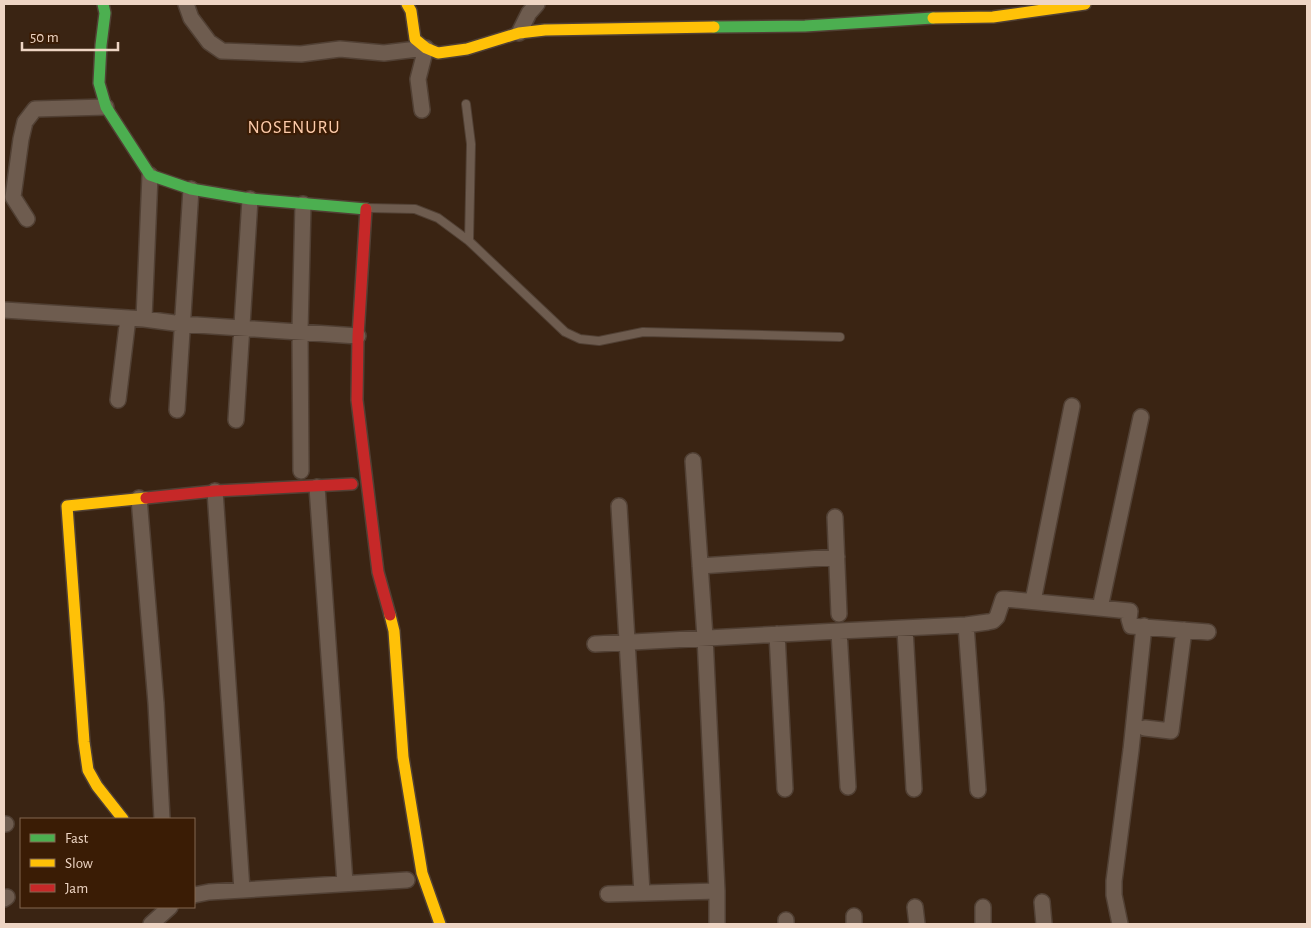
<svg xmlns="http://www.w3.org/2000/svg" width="1311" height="928" font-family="'Alegreya Sans',sans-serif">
	<rect width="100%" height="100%" fill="#3a2413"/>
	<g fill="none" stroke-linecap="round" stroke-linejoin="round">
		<g stroke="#514034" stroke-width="10">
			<path id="lane" d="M466 104 471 144 469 241
				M368 208 415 209 438 218 469 241 565 332 580 339 599 341 643 332 840 337"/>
		</g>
		<g stroke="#514034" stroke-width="18">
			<path id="street" d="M186 4 191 18 209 42 222 51 301 54 340 49 384 53 426 48 418 79 422 110
				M519 33 529 13 537 4
				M27 219 13 197 21 139 25 122 35 109 106 107
				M4 310 144 319 182 324 358 336
				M144 319 150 175
				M118 400 128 318
				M177 410 191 189
				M236 420 250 199
				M693 461 705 637 717 891V924
				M301 471 300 331 303 204
				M317 487 345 883
				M215 491 242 890
				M139 498 156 703 162 819
				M619 506 642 893
				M835 517 839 614
				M700 566 837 557
				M1033 601 1072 406
				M1100 608 1141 417
				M966 625 978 790
				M905 629 914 789
				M839 631 966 625 988 622 993 621 997 617 1003 599H1006L1130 611 1129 619 1131 626 1208 632
				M777 634 785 789
				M595 644 839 631 848 787
				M1145 728 1171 731 1184 630
				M4 824H6
				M608 894 717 891
				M194 895 209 892 407 880
				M4 899 7 897
				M1042 902 1044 924
				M915 907 917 924
				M983 907V924
				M854 916V924
				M786 920V924
				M151 924 170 907
				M1120 924 1114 895V881L1131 750 1144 626"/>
		</g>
		<g stroke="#514034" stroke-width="14">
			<path id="fast" d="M103 4 105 13 101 45 99 83 106 107 150 175 191 189 250 199 366 209
				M714 27 805 26 933 18"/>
		</g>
		<g stroke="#514034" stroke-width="14">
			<path id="slow" d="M407 4 411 11 415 39 426 48 438 53 467 49 519 33 545 30 714 27
				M933 18 993 17 1085 4
				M390 615 394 631 403 757 422 873 440 924
				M123 819 97 786 88 770 84 742 67 506 146 498"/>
		</g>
		<g stroke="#514034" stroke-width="14">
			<path id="jam" d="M366 209 358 336 357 400 378 572 390 615
				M146 498 215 491 352 484"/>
		</g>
		<use href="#lane" stroke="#6e5c4f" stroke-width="8"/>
		<use href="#street" stroke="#6e5c4f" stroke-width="15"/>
		<use href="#fast" stroke="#4caf50" stroke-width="11"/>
		<use href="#slow" stroke="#ffc107" stroke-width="11"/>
		<use href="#jam" stroke="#c62828" stroke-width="11"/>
	</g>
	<g text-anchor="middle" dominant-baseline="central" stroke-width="4.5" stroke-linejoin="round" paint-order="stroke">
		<g font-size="18" letter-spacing="1" fill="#fdcbaa" stroke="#3a1c05">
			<text x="294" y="128">NOSENURU</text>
		</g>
	</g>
	<rect width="1311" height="928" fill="none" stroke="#eed5c4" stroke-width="10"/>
	<rect x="20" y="818" width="175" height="90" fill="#3a1c05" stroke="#826651"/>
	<rect x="30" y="834" width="25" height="8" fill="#4caf50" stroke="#826651"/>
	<text x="65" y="843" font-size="15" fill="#eed5c4">Fast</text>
	<rect x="30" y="859" width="25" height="8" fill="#ffc107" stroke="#826651"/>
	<text x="65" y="868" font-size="15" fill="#eed5c4">Slow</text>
	<rect x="30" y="884" width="25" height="8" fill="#c62828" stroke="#826651"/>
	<text x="65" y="893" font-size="15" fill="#eed5c4">Jam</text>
	<path d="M22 42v8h96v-8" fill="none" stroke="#eed5c4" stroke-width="2.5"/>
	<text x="30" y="42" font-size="15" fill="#eed5c4" stroke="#3a1c05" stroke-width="4" paint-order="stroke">50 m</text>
</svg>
